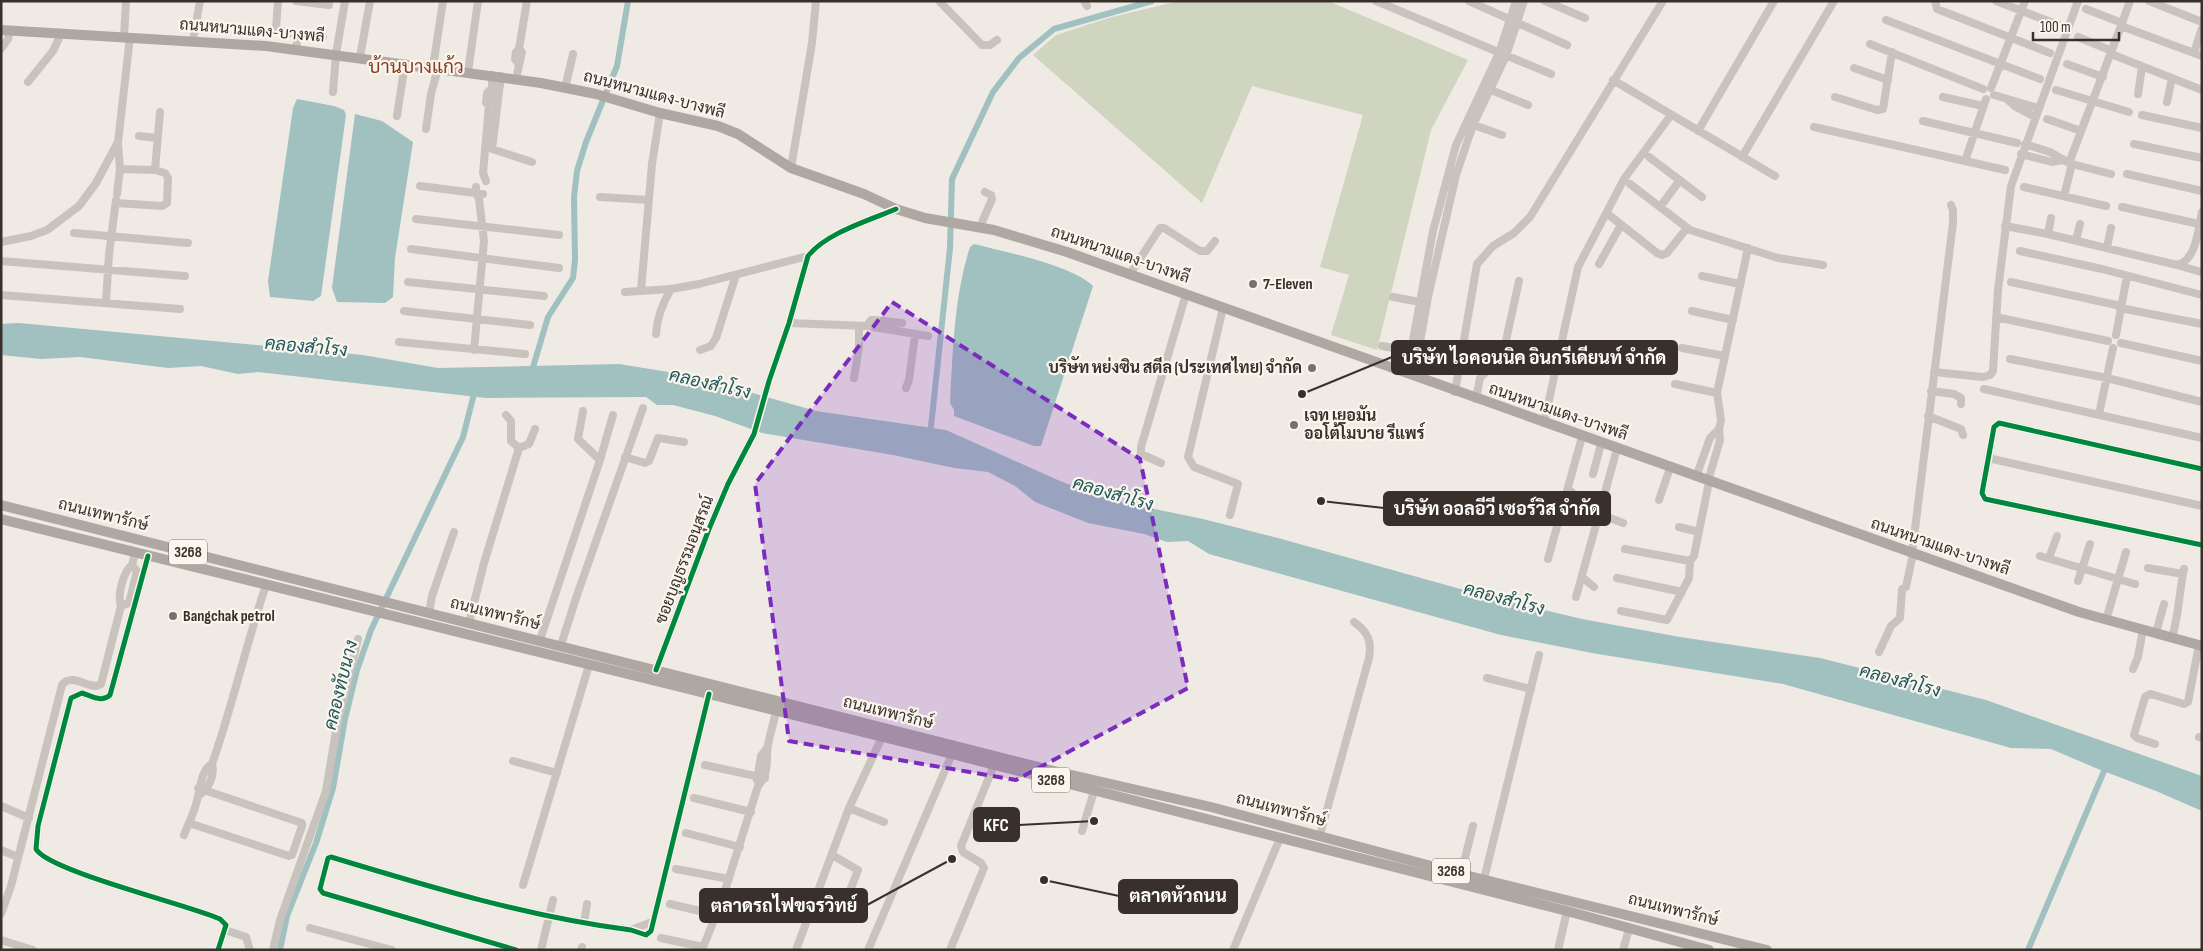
<svg xmlns="http://www.w3.org/2000/svg" width="2203" height="951" font-family="'Sofia Sans Condensed',Sarabun,sans-serif">
	<rect width="100%" height="100%" fill="#efeae4"/>
	<path fill="#d0d5bf" d="M1179 1H1328L1468 60 1431 130 1377 350 1331 335 1349 275 1320 267 1363 115 1252 86 1202 203 1033 55 1056 35 1112 17Z"/>
	<path fill="#a1c0c0" d="M297 99 334 106 344 110 346 115 321 296 313 301 270 297 268 281 293 108Z
		M355 114 382 121 413 142 395 258 393 297 385 303 337 302 332 288Z
		M974 244C1005 252 1071 265 1093 286L1041 446H1034L954 416V410L950 403C953 350 954 297 970 247Z
		M19 323 363 355 438 368 619 364 693 376 816 411 946 430 1060 481 1111 500 1203 519 1278 538 1489 597 1582 619 1680 637 1820 658 1986 700 2202 776V811L2156 791 2098 769 2051 749 2011 748 1783 684 1592 653 1501 635 1209 554 1188 541 1167 542 1144 534 1088 523 1035 502 1015 486 988 472 954 468 893 455 762 433 715 416 673 405H657L646 397 486 398 258 372 238 374 201 366 168 368 80 357 41 359 1 355V324Z"/>
	<g fill="none" stroke-linecap="round" stroke-linejoin="round">
		<path stroke="#a1c0c0" stroke-width="6" d="M531 374 548 317 573 278 575 260 574 197 577 171 586 142 617 66 628 1
			M930 436 950 248 952 179 993 92 1019 58 1054 29 1152 1
			M280 950 287 916 316 843 333 788 345 719 357 670 371 630 463 437 475 390
			M2028 950 2107 764"/>
		<path stroke="#c9c3bd" stroke-width="8" d="M278 1 276 29 298 35 296 49
			M296 1 329 5
			M939 1 982 45H990L997 40
			M1084 1 1087 6
			M1376 1 1551 74
			M1469 1 1567 45
			M1545 1 1585 18
			M1935 1 1937 9 2050 53
			M1996 1 2061 26
			M2149 1 2202 22
			M2086 9 2122 23 2121 26 2202 56
			M1886 20 2040 79
			M2122 23 2130 1
			M298 35 323 37
			M124 36 126 1
			M2078 37 2112 51
			M193 40 200 1
			M1870 44 1983 89
			M1 49 8 39 10 31
			M2194 53 2202 28
			M2111 54 2202 90
			M360 57 370 1
			M518 63 515 59 516 52 519 49 527 1
			M2067 64 2103 77
			M433 67 443 1
			M1854 68 1888 80
			M468 72 478 1
			M501 76 492 149 532 162
			M516 79 522 52 519 49
			M1613 80 1775 176
			M28 82 53 51 61 34
			M565 88 573 54
			M1486 88 1528 105
			M1991 88 2025 1
			M2056 90 2129 112
			M333 92 336 54 345 1
			M2138 94 2142 67
			M1994 95 2038 108
			M1835 97 1877 110 1883 109 1892 52
			M1943 97 1983 106
			M2008 100 2016 107 2035 117
			M2167 102 2172 78
			M489 105 492 103V75
			M2142 115 2202 128
			M397 116 405 63
			M2047 119 2081 131
			M1923 121 2017 143
			M1468 123 1502 135
			M1814 127 2005 170
			M426 129 431 94 438 68
			M1698 131 1774 1
			M139 136 158 138
			M2025 144 2050 152 2069 163 2121 26
			M2134 144 2202 158
			M2021 154 2052 162 2062 160
			M1649 157 1702 197
			M1742 157 1834 1
			M1965 161 1986 99
			M791 168 812 43 816 1
			M155 170 160 112
			M2127 174 2202 191
			M486 181 483 173 489 105 486 103 487 93 490 90
			M1630 184 1690 230 1778 258 1823 265
			M420 186 483 194
			M2024 187 2106 206
			M117 194 120 169 118 144
			M2064 196 2072 164 2111 174
			M600 197 649 200
			M116 203 162 206 167 203 168 178 165 173 155 170 120 169
			M1660 207 1680 180
			M2122 207 2199 224
			M1609 215 1657 253 1662 255 1667 253 1687 228
			M416 219 559 235
			M2005 226 2048 234 2177 265C2197 260 2198 229 2202 212
			M980 227 992 199 991 195 985 192
			M74 233 188 243
			M2048 234 2051 218
			M2076 240 2080 224
			M1 242 31 236 47 230 79 206 96 183 118 142 130 37
			M2107 247 2111 228
			M411 249 559 268
			M2020 251 2102 269 2202 295
			M1 261 185 276
			M1599 264 1621 225
			M2177 265 2201 272
			M1130 274 1160 228H1164L1200 251H1207L1215 241
			M1702 276 1740 284
			M408 282 544 296
			M2011 282 2121 306
			M641 290 652 164 660 113
			M625 292 671 289 699 284 808 256
			M1 295 180 309
			M1393 297 1420 302
			M106 302 109 254 116 200
			M1223 308 1188 457 1194 467 1238 484 1230 515
			M2120 308 2202 324
			M404 311 530 325
			M1692 311 1733 320
			M1996 317 2108 341
			M789 323 867 326 928 336
			M867 326 871 320H875L902 323
			M656 334C657 317 662 304 671 289
			M2116 335 2127 276
			M399 342 525 354
			M2121 343 2202 361
			M1382 346 1415 352
			M1682 348 1725 356
			M474 350 484 241 479 199 476 193V187
			M700 350 711 346 716 338 736 275
			M2010 359 2107 378 2202 402
			M1934 372 1983 377 1990 375 1993 371 1998 290 2011 186 2078 1
			M1407 373 1433 231 1456 145 1499 53 1516 1
			M1414 376 1428 297 1456 175 1473 125 1506 56 1524 1
			M854 378 859 347V326
			M1675 384 1717 393
			M906 388 909 380 915 335
			M1984 389 2202 438
			M1931 391 1954 394 1961 398V404
			M1455 392 1477 264 1493 246 1514 233 1530 217 1663 1
			M1476 399 1480 378 1500 357 1505 345 1519 281
			M2099 414 2113 348
			M506 415 511 421V441L519 448
			M1928 416 1961 429 1963 435
			M1544 423 1578 267 1624 179 1671 115
			M625 457 645 463 649 461 658 438 684 442
			M1988 458 2202 506
			M600 460 613 415
			M1161 463 1141 454V447L1186 294
			M2202 469 1999 423 1994 427 1982 493 1985 499 2202 545
			M1593 474 1601 444
			M1696 477 1710 438 1719 429
			M1708 481 1720 440 1719 429 1721 420 1717 393 1748 248
			M1568 489 1580 499 1581 504
			M1659 500 1670 468
			M1600 514 1623 523
			M1679 527 1699 532
			M1625 549 1690 561 1694 556 1709 482
			M1912 553 1953 223V210L1951 205
			M148 556 110 695C102 703 92 696 82 693L71 698 38 826 36 849C48 871 189 905 220 919L226 925 218 950
			M2040 556 2135 584
			M2049 558 2057 536
			M1548 559 1582 437
			M2148 568 2183 574
			M1582 577 1594 587
			M1617 578 1682 592
			M2078 581 2090 544
			M1576 597 1617 449
			M121 606 129 603 137 571 132 565
			M1621 611 1667 620 1689 578 1690 561
			M429 613 432 596 454 532
			M2106 620 2126 552
			M469 623 484 563 519 448 529 444 535 429
			M2156 633 2164 604
			M2172 637C2179 615 2179 592 2184 569
			M540 640 600 460 578 439 583 411
			M561 645 576 598 643 408
			M1879 652 1891 626 1900 618 1902 589 1906 587 1913 554
			M2133 669 2138 657 2143 629
			M656 670 709 529 728 484 754 434 769 381 789 323 808 256C826 233 870 220 896 209
			M1487 678 1531 689
			M2199 737 2202 738
			M2155 744 2137 738 2134 735 2145 697 2150 694 2154 695 2184 704 2188 702 2199 645
			M513 761 557 773
			M705 765 765 778
			M757 780 761 756 767 748
			M199 795C209 789 215 775 212 764 233 705 246 644 266 585
			M694 798 751 812
			M1 806 29 818
			M849 808 884 822
			M189 823 289 856 292 855 302 826V823L198 788
			M1082 831 1094 791
			M686 833 740 847
			M184 835C189 822 196 809 198 796 201 786 201 770 212 764
			M1320 835 1369 658C1372 641 1368 632 1354 622
			M1 850 18 857
			M832 855 858 870 851 888
			M676 869 729 879
			M1461 874 1473 826
			M1484 879 1539 655
			M523 885 589 665
			M670 904 717 915
			M1 914 11 886 62 685C73 671 90 692 101 684L121 606C117 596 123 572 132 565L135 553
			M584 923 587 904
			M310 928 392 950
			M225 930 246 937 250 950
			M631 930 652 922
			M661 938 703 947
			M1 940 33 950
			M273 950 280 920 326 791 337 725 358 639
			M516 950 323 893 320 889 328 858 331 857C430 887 529 917 631 930L646 935 651 931 709 694
			M541 950 553 900
			M581 950 582 947
			M702 950 722 900 758 786C771 770 765 762 768 745 770 734 774 722 776 711
			M796 950 849 808 882 737
			M868 950 952 754
			M950 950 984 868 981 863 963 852 961 846 994 765
			M1233 950 1280 838
			M1558 950 1567 911
			M1623 950 1629 929"/>
		<path stroke="#aea7a2" stroke-width="10" d="M1 30 266 46 541 83 596 94 660 113 718 126 738 134 791 168 864 194 896 209 925 218 994 230 1067 252 2079 612 2202 646
			M1 505 1050 770 1211 807 1461 874 1767 950
			M1 519 952 754 1567 911 1709 950"/>
		<g stroke="#faf5ed" stroke-width="8">
			<path id="cycleway" d="M2202 469 1999 423 1994 427 1982 493 1985 499 2202 545
				M148 556 110 695C102 703 92 696 82 693L71 698 38 826 36 849C48 871 189 905 220 919L226 925 218 950
				M656 670 709 529 728 484 754 434 769 381 789 323 808 256C826 233 870 220 896 209
				M516 950 323 893 320 889 328 858 331 857C430 887 529 917 631 930L646 935 651 931 709 694"/>
		</g>
		<use href="#cycleway" stroke="#00873e" stroke-width="5"/>
	</g>
	<path fill="#7b2cbf" fill-opacity="0.2" stroke="#7b2cbf" stroke-width="4" stroke-dasharray="10 6" stroke-linejoin="round" d="M892 302 1140 459 1188 688 1016 780 789 741 755 484Z"/>
	<g fill="#79716c" stroke="#faf5ed" stroke-width="2">
		<circle cx="1253" cy="284" r="5"/>
		<circle cx="1312" cy="368" r="5"/>
		<circle cx="1294" cy="425" r="5"/>
		<circle cx="173" cy="616" r="5"/>
	</g>
	<g text-anchor="middle" dominant-baseline="central" stroke-width="4.5" stroke-linejoin="round" paint-order="stroke">
		<g fill="#faf5ed" stroke="#746b65" stroke-width="1">
			<rect x="169" y="539.5" width="38" height="25" rx="4"/>
			<rect x="1032" y="767.5" width="38" height="25" rx="4"/>
			<rect x="1432" y="858.5" width="38" height="25" rx="4"/>
		</g>
		<g font-size="15" font-weight="bold" fill="#3a302b">
			<text x="188" y="552">3268</text>
			<text x="1051" y="780">3268</text>
			<text x="1451" y="871">3268</text>
		</g>
		<g font-size="16" fill="#3a302b" stroke="#faf5ed">
			<text transform="translate(252 31) rotate(5)">ถนนหนามแดง-บางพลี</text>
			<text transform="translate(654 95) rotate(15)">ถนนหนามแดง-บางพลี</text>
			<text transform="translate(1120 255) rotate(19)">ถนนหนามแดง-บางพลี</text>
			<text transform="translate(1558 412) rotate(19)">ถนนหนามแดง-บางพลี</text>
			<text transform="translate(103 515) rotate(14)">ถนนเทพารักษ์</text>
			<text transform="translate(1940 547) rotate(19)">ถนนหนามแดง-บางพลี</text>
			<text transform="translate(685 560) rotate(-69)">ซอยบุญธรรมอนุสรณ์</text>
			<text transform="translate(495 614) rotate(14)">ถนนเทพารักษ์</text>
			<text transform="translate(888 713) rotate(14)">ถนนเทพารักษ์</text>
			<text transform="translate(1281 810) rotate(15)">ถนนเทพารักษ์</text>
			<text transform="translate(1673 910) rotate(14)">ถนนเทพารักษ์</text>
		</g>
		<g font-size="16" font-weight="bold" fill="#3a302b" stroke="#faf5ed" text-anchor="start">
			<text x="1263" y="284">7-Eleven</text>
			<text x="1302" y="368" text-anchor="end">บริษัท หย่งซิน สตีล (ประเทศไทย) จํากัด</text>
			<text x="1304" y="416">เจท เยอมัน<tspan x="1304" dy="18">ออโต้โมบาย รีแพร์</tspan></text>
			<text x="183" y="616">Bangchak petrol</text>
		</g>
		<g font-size="18" font-style="italic" fill="#20575c" stroke="#faf5ed">
			<text transform="translate(306 347) rotate(5)">คลองสำโรง</text>
			<text transform="translate(710 384) rotate(13)">คลองสำโรง</text>
			<text transform="translate(1113 494) rotate(16)">คลองสำโรง</text>
			<text transform="translate(1504 599) rotate(15)">คลองสำโรง</text>
			<text transform="translate(1900 681) rotate(15)">คลองสำโรง</text>
			<text transform="translate(341 685) rotate(-76)">คลองทับนาง</text>
		</g>
		<g font-size="19" fill="#893d24" stroke="#faf5ed">
			<text x="416" y="67">บ้านบางแก้ว</text>
		</g>
	</g>
	<path fill="none" stroke="#3a302b" stroke-width="2" d="M1302 394L1392 357M1321 501L1384 508M1094 821L1019 825M1044 880L1119 896M952 859L867 905"/>
	<g fill="#3a302b" stroke="#faf5ed" stroke-width="2">
		<circle cx="1302" cy="394" r="5"/>
		<circle cx="1321" cy="501" r="5"/>
		<circle cx="1094" cy="821" r="5"/>
		<circle cx="1044" cy="880" r="5"/>
		<circle cx="952" cy="859" r="5"/>
	</g>
	<g fill="#3a302b" stroke="#3a302b" stroke-width="2">
		<rect x="1392" y="341" width="285" height="33" rx="5"/>
		<rect x="1384" y="492" width="226" height="33" rx="5"/>
		<rect x="974" y="808" width="45" height="33" rx="5"/>
		<rect x="1119" y="880" width="118" height="33" rx="5"/>
		<rect x="700" y="889" width="167" height="33" rx="5"/>
	</g>
	<g font-size="18" text-anchor="middle" font-weight="bold" fill="#fff">
		<text x="1534" y="364">บริษัท ไอคอนนิค อินกรีเดียนท์ จำกัด</text>
		<text x="1497" y="515">บริษัท ออลอีวี เซอร์วิส จำกัด</text>
		<text x="996" y="831">KFC</text>
		<text x="1178" y="902">ตลาดหัวถนน</text>
		<text x="784" y="912">ตลาดรถไฟขจรวิทย์</text>
	</g>
	<rect width="2203" height="951" fill="none" stroke="#3a302b" stroke-width="5"/>
	<path d="M2033 32v8h86v-8" fill="none" stroke="#3a302b" stroke-width="2.5"/>
	<text x="2040" y="32" font-size="15" fill="#3a302b" stroke="#faf5ed" stroke-width="4" paint-order="stroke">100 m</text>
</svg>
